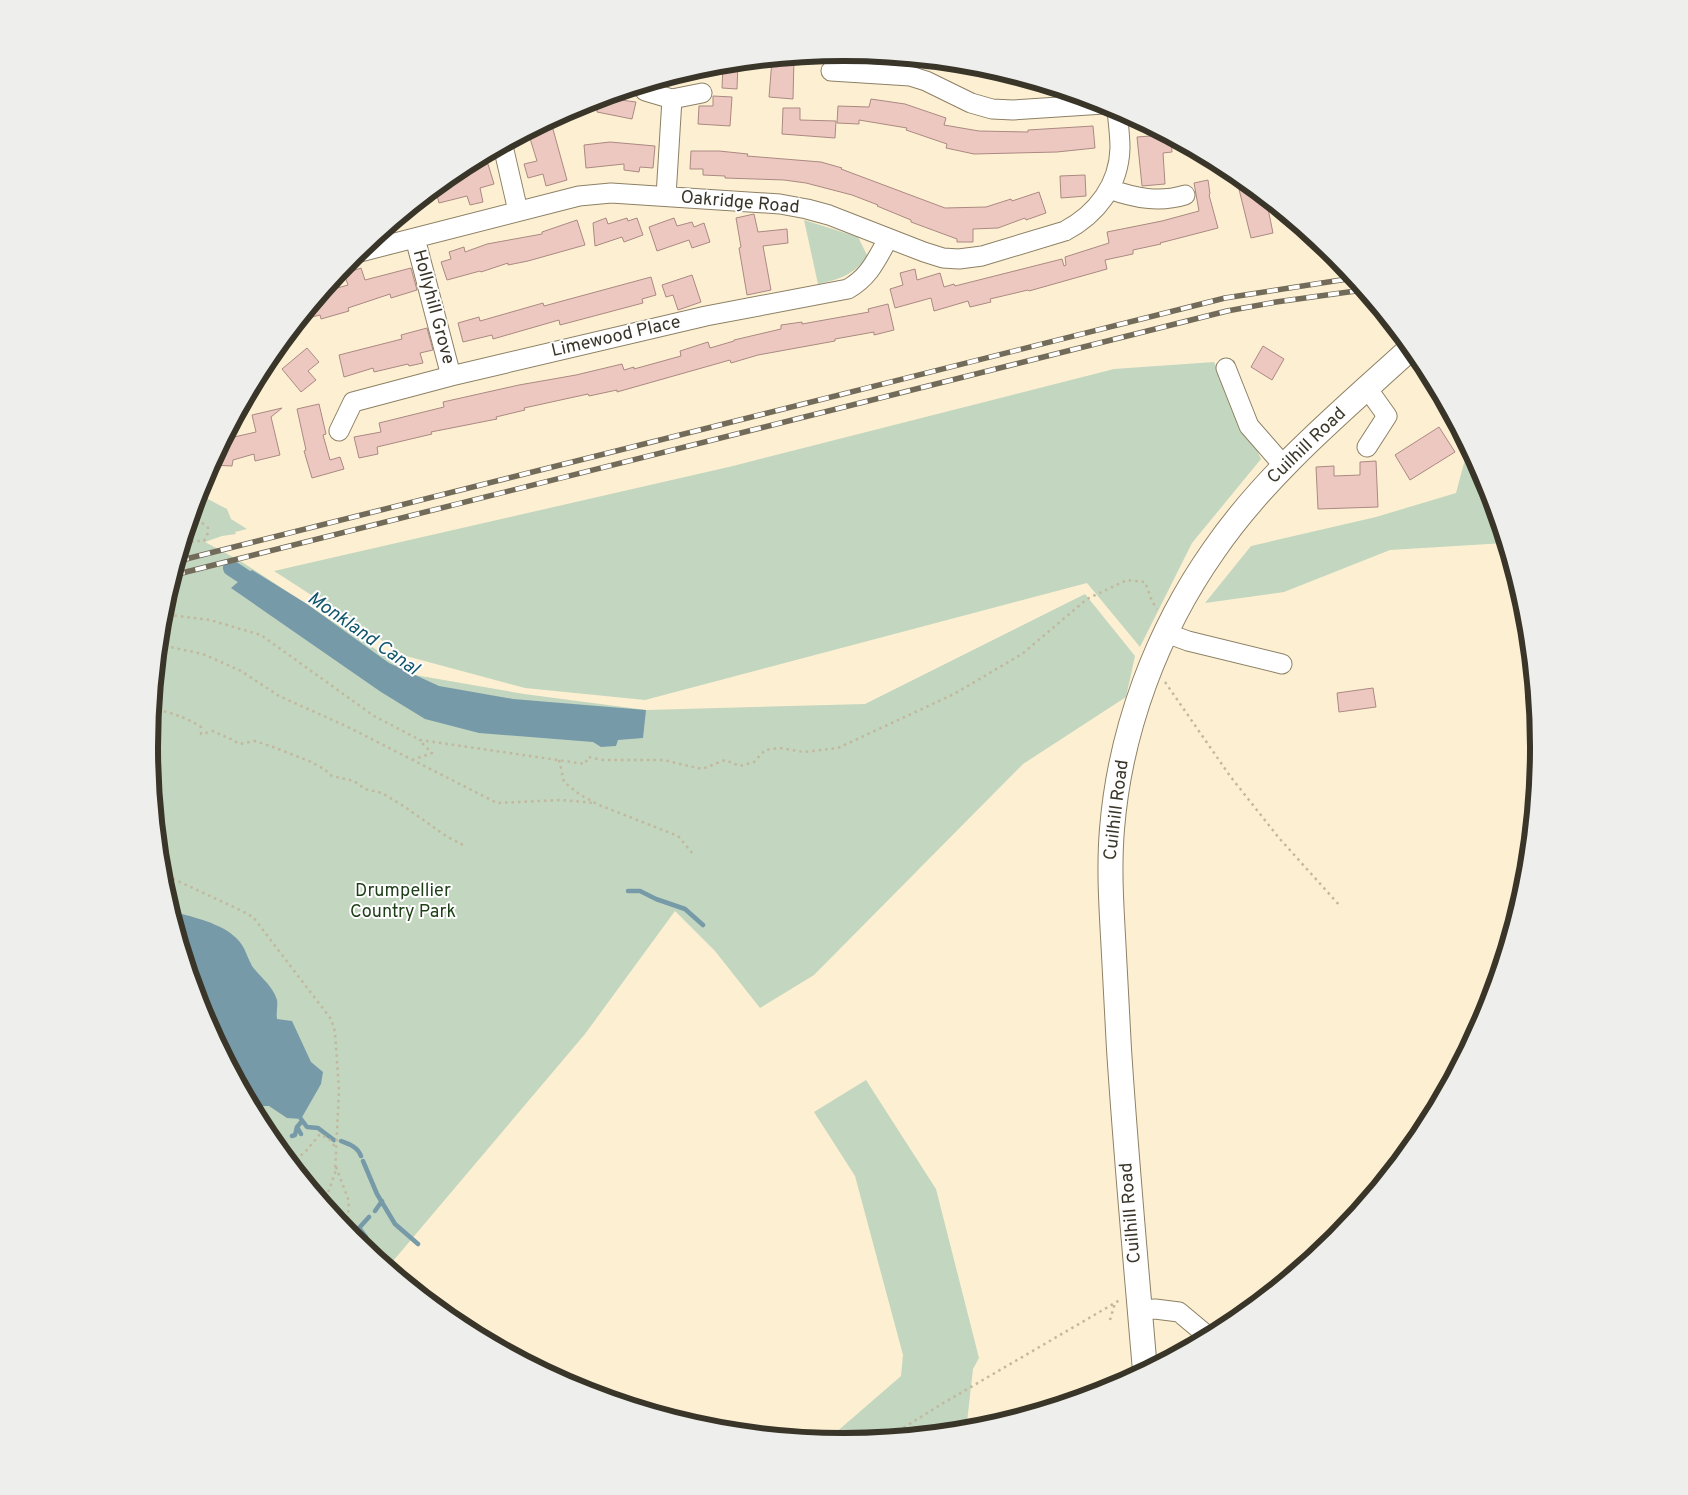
<svg xmlns="http://www.w3.org/2000/svg" width="1688" height="1495" font-family="Overpass,sans-serif">
	<rect width="100%" height="100%" fill="#fdf0d2"/>
	<path fill="#c3d6bf" d="M804 220 858 237 868 257C850 276 843 278 818 284Z
		M1214 362 1261 459 1192 543 1140 647 1087 583 645 700 525 688 406 656 274 571 733 466 1114 369Z
		M1468 448 1486 482 1505 543 1390 550 1284 592 1205 603 1251 546 1376 517 1456 493Z
		M198 494 227 509 231 519 247 529 235 532 236 534 222 536 205 542 242 562 415 675 524 694 646 710 865 704 1085 594 1135 656 1126 697 1023 764 814 975 760 1008 715 951 675 911 585 1034 388 1267 391 1270 352 1239 266 1133 202 1013 162 883 149 747 162 612Z
		M866 1080 936 1189 979 1358 973 1369 966 1431 844 1442 826 1441 901 1376 903 1355 855 1176 814 1112Z"/>
	<path fill="#779aa9" d="M252 570 307 604 389 663 439 686 513 699 646 710 643 738 618 740 616 746 601 747 593 742 479 733 425 719 381 692 231 588Z
		M182 914C201 919 231 927 242 945 246 951 248 959 252 966 260 977 273 986 277 1000 278 1005 276 1013 277 1019L292 1021 311 1062 323 1072 321 1084 301 1119 287 1118 269 1106H262L254 1112 202 1013 177 932 181 926Z"/>
	<g fill="none" stroke-linecap="round" stroke-linejoin="round">
		<path stroke="#779aa9" stroke-width="4.5" d="M628 891H640L656 899 685 909 703 925
			M301 1119 307 1127 318 1128 334 1140
			M301 1134 297 1127 302 1121
			M292 1136 295 1135 297 1127
			M341 1141C349 1144 358 1147 361 1156
			M363 1161 377 1194 395 1224 418 1244
			M375 1211 382 1201
			M369 1217 359 1228 366 1237 370 1249 373 1251
			M376 1254 389 1267"/>
		<path stroke="#779aa9" stroke-width="16" d="M231 568 263 589"/>
	</g>
	<path fill="#ecc8c0" stroke="#ab8982" d="M794 57 793 99 769 97 772 60Z
		M738 63 737 89 722 88 723 64Z
		M623 92 621 100 636 102 632 119 597 112 599 99Z
		M713 96 732 97 730 126 698 124 699 106H713Z
		M871 99 905 104 946 118 944 125 979 131 1028 132V130L1093 126 1095 148 1057 152 974 154 946 148 947 144 906 130 907 128 859 120V124L837 123 838 106 869 107Z
		M783 108H800V120L836 121 835 138 782 134Z
		M551 122 567 180 546 186 543 174 528 178 524 164 537 161 528 132Z
		M1151 127 1171 138 1172 152 1163 153 1165 184 1142 186 1137 137 1151 136Z
		M610 142 655 146 653 168 640 167 639 172 624 170V164L586 168 584 145Z
		M691 151H719L748 154 747 156 821 162 842 168 841 169 945 208 986 207 1011 199 1012 201 1039 192 1046 213 1026 220 1025 218 998 228 973 229V242H957V239L911 222V220L877 206 878 205 852 195 806 183 784 180 725 178V176L703 175V169H690Z
		M488 164 494 184 480 188 483 202 470 205 467 196 439 203 435 188 454 173Z
		M1235 173 1266 199 1273 233 1251 238Z
		M1085 175 1086 196 1061 198 1060 176Z
		M1208 180 1210 194 1209 195 1218 228 1160 243 1161 244 1133 250V254L1105 260 1107 269 1029 291 1028 290 990 299 991 302 970 307 968 301 934 311 931 298 895 308 890 289 903 285 900 273 915 269 917 280 940 273 944 287 954 284 955 286 1062 259 1064 266 1066 265 1065 257 1109 243 1107 232 1162 221 1199 211 1194 183Z
		M754 214 758 232 787 229 788 243 763 246 771 290 747 295 739 248 741 247 736 218Z
		M606 218 608 224 627 218 628 221 637 218 643 235 624 242 622 237 595 246 593 223Z
		M674 218 677 226 692 222 694 227 704 223 710 242 692 248 689 240 657 251 649 227Z
		M577 220 585 245 528 261 508 265V263L481 272 480 271 447 280 441 262 451 259 449 252 464 247 465 252 487 244 542 234V232Z
		M361 268 365 280 411 268 417 290 391 298 390 294 348 308 349 311 321 319 320 315 300 320 323 292 348 285 344 274Z
		M692 275 701 302 678 310 673 295 666 297 662 285Z
		M651 277 656 295 642 299 643 303 560 325 559 320 493 339 492 335 463 342 458 323 479 317 480 321 543 303 544 306Z
		M888 304 894 330 874 335V332L835 339V341L758 355 731 363 730 360 617 392V390L589 396 588 394 524 408 525 410 496 417 497 419 431 432 432 434 377 447 378 454 359 458 354 437 381 432 379 423 444 407 443 402 519 385 576 375 622 364 624 370 634 367V369L681 356 680 351 708 342 710 348 734 341V340L781 329V325L802 322V324L869 312 868 309Z
		M427 328 433 350 420 353 423 363 409 366 408 364 374 372 373 368 344 377 339 355 402 339 401 335Z
		M1263 346 1284 359 1272 380 1251 367Z
		M307 348 319 362 308 371 316 380 301 392 282 369Z
		M319 404 326 434 323 435 330 460 340 457 344 469 312 478 304 451 306 450 297 409Z
		M282 408 271 417 280 455 255 461 254 454 233 460 232 466 211 465 226 437H234L256 432 252 415Z
		M1439 427 1455 452 1410 480 1395 455Z
		M1376 461 1378 507 1318 509 1316 467 1334 466V476L1360 475V462Z
		M1373 688 1376 707 1339 712 1337 693Z"/>
	<g fill="none" stroke-linecap="round" stroke-linejoin="round">
		<g stroke="#8d8065" stroke-width="21">
			<path id="minor" d="M831 71 910 76 926 81 971 103 992 109 1013 110 1104 104
				M645 91 672 99 702 93
				M503 146 518 211
				M1109 189C1135 198 1159 203 1185 195
				M666 196 672 99
				M415 238 451 376
				M356 253 579 196 611 193 780 204 807 209 829 215 924 252 943 258 959 259 982 256 1065 231C1097 214 1119 185 1120 148 1120 135 1118 122 1117 109
				M1226 368 1249 426 1284 466
				M1367 388 1387 416 1367 447
				M339 431 353 402 451 376 706 316 848 289C870 276 876 260 888 239
				M1166 633 1188 641 1282 664
				M1140 1310 1155 1309 1179 1312 1209 1337"/>
		</g>
		<g stroke="#8d8065" stroke-width="26">
			<path id="major" d="M1145 1371C1136 1264 1126 1157 1119 1049 1117 1012 1115 974 1113 936 1111 901 1109 865 1112 829 1120 730 1157 631 1214 550 1267 473 1342 411 1411 348"/>
		</g>
		<path stroke="#c2b89f" stroke-width="2.5" stroke-dasharray="2.5 4" stroke-linecap="butt" d="M182 549 189 548 193 541H204L208 533V528L192 514
			M162 618 170 615 210 620 261 635 374 716 420 740 585 764 588 757 603 760H663L702 769 725 760 740 766 754 762 765 750 780 748 804 752 838 748 954 694 1022 654 1087 599 1127 580 1145 582 1152 601 1157 609
			M159 651 170 647 203 654 241 671 279 696 346 726 497 803 560 800 596 803
			M1165 682 1230 776 1279 838 1341 907
			M152 714 159 710C175 714 187 718 201 727V734L214 731C223 737 230 737 239 744L255 741 273 747 309 761 324 769 332 776 354 781 365 789 382 793 405 807 446 836 465 846
			M412 760 432 753 419 740
			M559 760 564 782 579 794 599 805 678 836 694 855
			M161 873 242 911 253 917 331 1019 335 1032 339 1090 335 1173 324 1204
			M291 1164 306 1151 320 1134 330 1140 336 1148
			M336 1167 349 1201 347 1232
			M1110 1320 1115 1303
			M887 1438 940 1405 1120 1300"/>
		<use href="#minor" stroke="#fff" stroke-width="19"/>
		<use href="#major" stroke="#fff" stroke-width="24"/>
		<g stroke="#736b5a" stroke-width="5.5">
			<path id="rail" d="M178 561 1225 298 1354 278
				M174 575 1227 311 1276 302 1363 290"/>
		</g>
		<use href="#rail" stroke="#fefefe" stroke-width="4" stroke-dasharray="11" stroke-linecap="butt"/>
	</g>
	<g text-anchor="middle" dominant-baseline="central" stroke-width="4" stroke-linejoin="round" paint-order="stroke">
		<g font-size="18" fill="#3a3529" stroke="#fefefe">
			<text transform="translate(740 203) rotate(5)">Oakridge Road</text>
			<text transform="translate(433 307) rotate(75)">Hollyhill Grove</text>
			<text transform="translate(616 337) rotate(-13)">Limewood Place</text>
			<text transform="translate(1307 446) rotate(-44)">Cuilhill Road</text>
			<text transform="translate(1117 810) rotate(-83)">Cuilhill Road</text>
			<text transform="translate(1131 1213) rotate(-95)">Cuilhill Road</text>
		</g>
		<g font-size="18" fill="#1e3e17" stroke="#fefefe">
			<text x="403" y="891">Drumpellier<tspan x="403" dy="21">Country Park</tspan></text>
		</g>
		<g font-size="19" font-style="italic" fill="#11556c" stroke="#fefefe">
			<text transform="translate(363 634) rotate(35)">Monkland Canal</text>
		</g>
	</g>
	<path d="M0 0H1688V1495H0ZM158 747a686 686 0 1 1 1372 0a686 686 0 1 1-1372 0Z" fill="#eeeeed" fill-rule="evenodd"/>
	<path fill="none" stroke="#3a3529" stroke-width="6" d="M158 747a686 686 0 1 1 1372 0a686 686 0 1 1-1372 0Z"/>
</svg>
